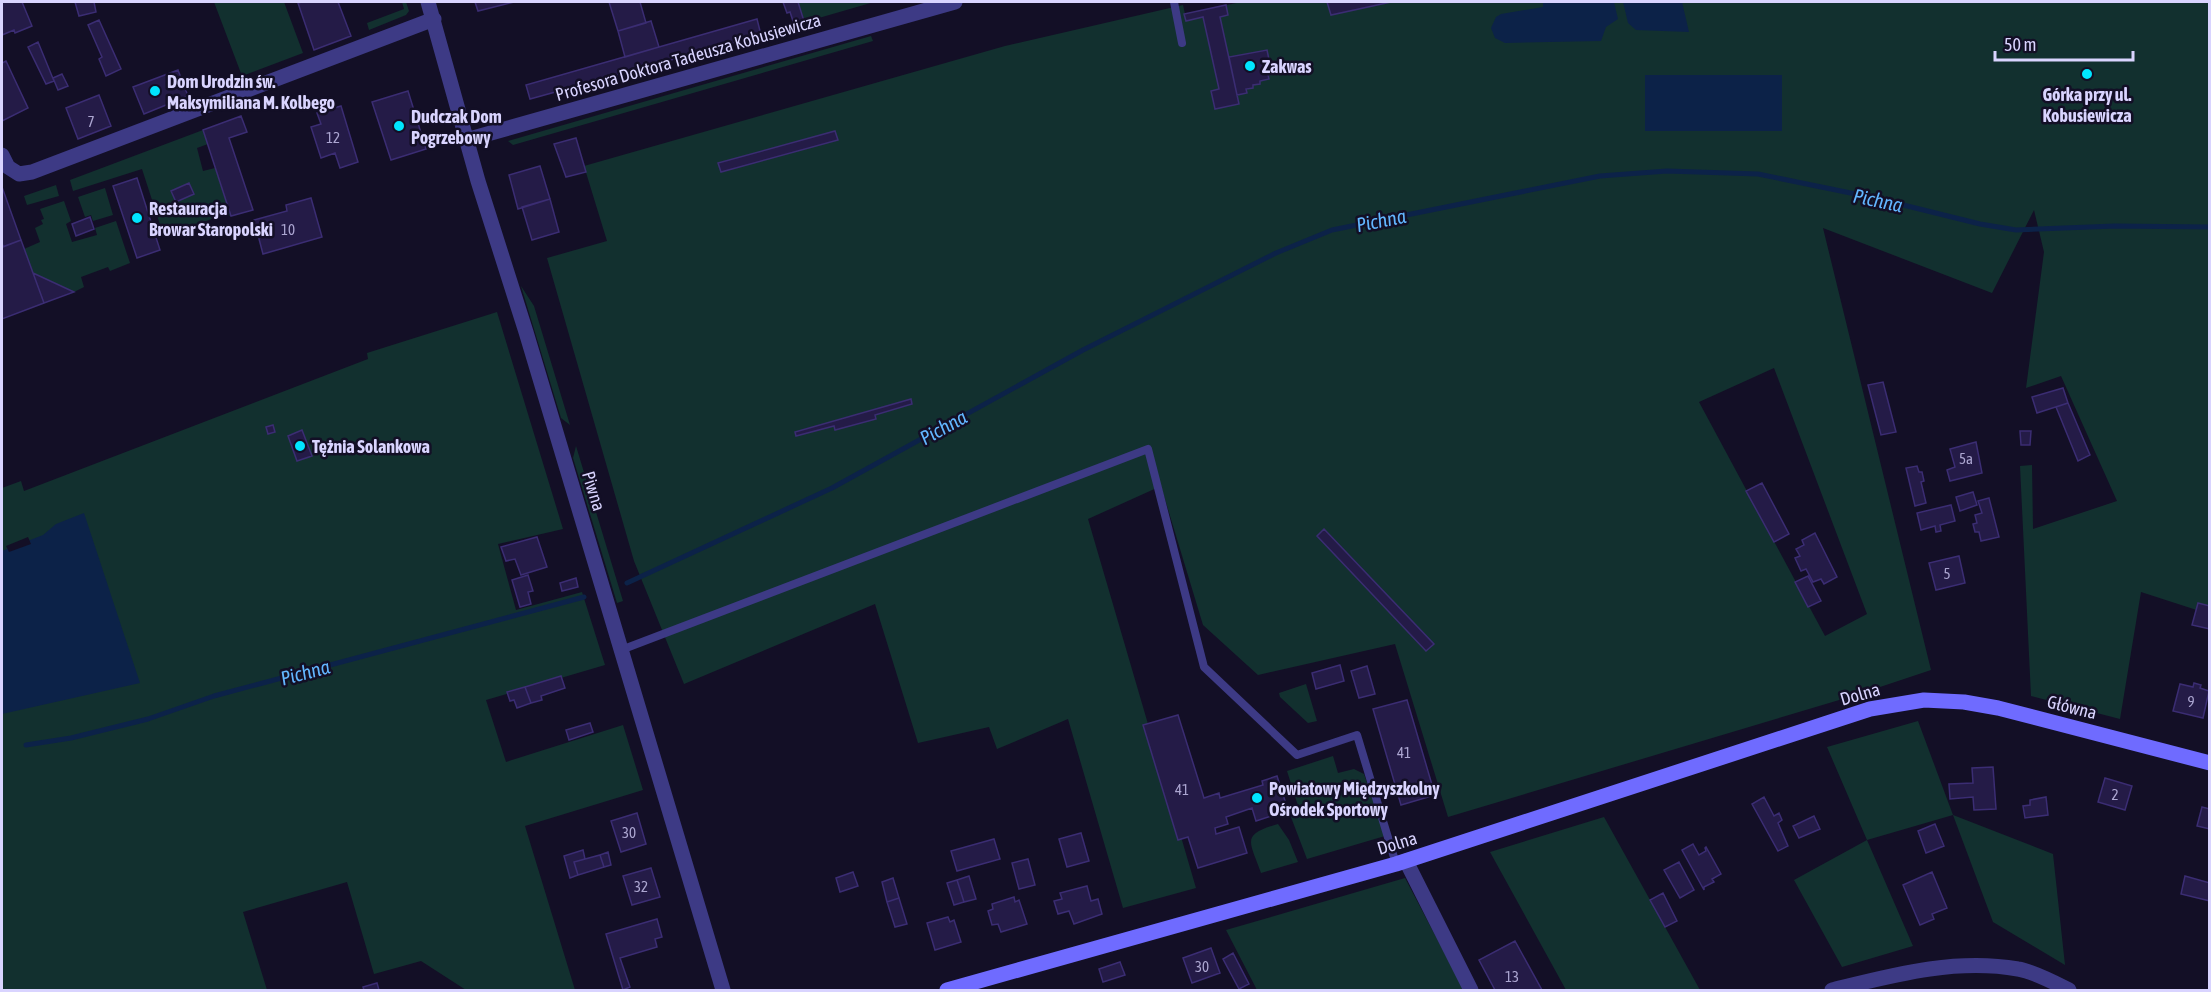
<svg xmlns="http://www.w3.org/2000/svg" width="2211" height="992" font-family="'Asap Condensed',sans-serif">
	<rect width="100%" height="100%" fill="#130f26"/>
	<path fill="#12302f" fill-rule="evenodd" d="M214 2H284L303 53 242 76Z
		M402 2H406L409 11 406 15 369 30 367 23 404 9Z
		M798 2H874L805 22Z
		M1241 2H2209V614L2141 592 2120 719 2031 696 2020 466 2032 465 2033 529 2117 501 2061 376 2026 388 2044 252 2034 210 1992 293 1823 228 1931 670 1856 695 1448 817 1395 644 1258 675 1203 625 1161 486 1088 519 1196 888 1123 908 1068 719 997 749 989 727 918 743 875 604 684 684 634 561 547 258 607 241 584 166 1005 46 1183 5 1185 14ZM1774 368 1867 614 1825 636 1699 402Z
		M871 36 873 41 513 145 508 141Z
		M203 130 208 144 197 148 203 171 215 168 231 216 222 215 164 237 142 169 73 191 70 180Z
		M56 185 59 196 27 205 24 196Z
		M105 188 113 215 93 221 91 215 85 217 78 197Z
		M64 201 71 221 66 224 72 242 97 235 95 228 116 221 130 263 110 271 108 267 81 277 84 287 74 292 33 273 24 249 40 242 35 228 43 224 41 220 44 219 40 209Z
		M521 286 534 306 570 425 561 418Z
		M497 312 563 529 498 544 516 610 582 592 605 665 486 700 506 762 623 725 643 790 525 826 575 990H466L421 961 374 974 347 882 243 912 267 990H2V488L21 481 24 491 368 359 367 353Z
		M576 446 623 601 617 603 573 458Z
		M1306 684 1317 721 1308 723 1280 697 1279 693Z
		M1918 721 1953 815 2053 854 2065 965 1993 922 1953 815 1867 840 1913 946 1842 967 1794 880 1867 840 1827 747Z
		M1333 756 1338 773 1354 769 1364 774 1385 836 1307 859 1289 812 1299 809 1287 771Z
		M1604 817 1700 990H1566L1490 852Z
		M1278 824 1289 840 1298 862 1261 873C1250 841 1240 835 1278 824Z
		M1405 878 1464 990H1257L1226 930Z"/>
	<path fill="#0c2248" d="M1543 2H1614L1618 19 1606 27 1601 41 1505 43 1495 38 1491 28 1496 17 1501 14 1543 7Z
		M1623 2H1682L1689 32 1636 30 1628 23Z
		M1645 75H1782V131H1645Z
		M84 513 140 683 2 714V551L43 535 56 524Z"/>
	<path fill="#130f26" d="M28 537 31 544 9 552 6 546Z"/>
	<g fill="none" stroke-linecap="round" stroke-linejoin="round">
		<path stroke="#0c2248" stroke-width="5" d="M627 583 832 488 1083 350 1276 253 1332 230 1600 176 1667 171 1758 174 1875 198 1980 224 2016 230 2115 226 2210 227
			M26 745 71 738 148 719 214 696 584 597"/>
	</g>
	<path fill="#241b47" stroke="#3b2d73" stroke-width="1.5" d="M2 2H22L32 26 15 33 14 30 2 35Z
		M75 2H94L96 12 79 16Z
		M302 2H338L351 36 314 50 298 3Z
		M475 2H514L478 11Z
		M609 2H640L646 23 618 31Z
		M783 2H798L804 21 794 24 790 12 787 13Z
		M1327 2H1391L1331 15Z
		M1226 5 1228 15 1220 17 1239 104 1215 109 1211 91 1219 89 1203 17 1186 21 1184 14Z
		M757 19 761 35 530 99 526 85Z
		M99 20 121 69 106 76 99 59 102 57 88 25Z
		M651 21 659 47 625 57 618 31Z
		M38 42 54 81 46 84 28 47Z
		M1267 50 1272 74 1268 75 1269 79 1260 81V84L1253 85V88L1246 89 1247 93 1237 95 1229 57Z
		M6 61 28 108 2 121V63Z
		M178 70 188 96 144 114 133 87Z
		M62 74 68 86 58 90 53 78Z
		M408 91 426 149 391 160 372 102Z
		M99 95 111 126 78 139 66 108Z
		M341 106 358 162 340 168 335 153 321 158 311 127 321 124 317 113Z
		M241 116 247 132 229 138 253 210 231 216 203 130Z
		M835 131 838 140 721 172 718 163Z
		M576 138 586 172 566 177 554 144Z
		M540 166 550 199 518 209 509 175Z
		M137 178 160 250 137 258 113 186Z
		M189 183 194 194 176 202 171 191Z
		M2 187 21 240 3 247 2 242Z
		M311 198 322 237 263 254 254 220 287 211 286 205Z
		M550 199 559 232 532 240 522 207Z
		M90 217 94 229 76 236 72 224Z
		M21 240 44 303 2 319V247Z
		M33 273 74 292 44 303Z
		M1883 382 1896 432 1881 435 1868 385Z
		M2063 388 2068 403 2037 413 2032 397Z
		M911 399 912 404 875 415 876 419 835 430 834 426 796 436 795 432Z
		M2068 403 2090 455 2078 461 2056 407Z
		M273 425 275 432 268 434 266 427Z
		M302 430 312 456 297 461 288 436Z
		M2020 431H2031L2030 445H2021Z
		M1976 442 1982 473 1950 481 1947 470 1955 467 1950 449Z
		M1917 466 1919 472H1922L1924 481 1921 482 1926 503 1915 506 1906 468Z
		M1762 483 1789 534 1774 542 1746 491Z
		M1973 492 1977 505 1960 511 1956 497Z
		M1989 498 1999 537 1981 541 1979 532H1975L1973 524 1977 523 1975 515 1982 513 1978 501Z
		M1951 505 1955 521 1940 525 1941 531 1936 532 1935 526 1921 530 1917 513Z
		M1324 529 1434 644 1426 651 1317 536Z
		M1815 533 1837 577 1824 584 1821 579 1813 582 1806 569 1801 571 1795 558 1800 556 1796 549 1804 545 1802 540Z
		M537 537 547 567 521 575 515 559 506 561 501 547Z
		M1959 556 1965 583 1936 590 1929 563Z
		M528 575 533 591 528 592 531 604 520 607 512 580Z
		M1808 576 1821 601 1808 607 1795 582Z
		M576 578 578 587 562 591 560 583Z
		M2198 603 2210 606V629L2192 625Z
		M1340 665 1344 681 1316 689 1312 673Z
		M1367 666 1375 694 1359 698 1351 671Z
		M561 676 565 688 541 696 542 700 531 703 525 687Z
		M2194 683 2201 685 2200 688 2209 691 2203 718 2173 711 2180 684 2193 687Z
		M525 687 531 703 517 708 514 700 510 701 507 692Z
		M1407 700 1435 795 1401 805 1373 709Z
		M1178 715 1204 798 1219 793 1220 798 1263 785 1262 781 1277 776 1287 807 1275 810 1277 814 1256 821 1252 808 1226 817 1228 824 1215 828 1216 834 1239 827 1247 853 1198 868 1188 837 1178 840 1143 725Z
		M590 723 593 732 569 740 566 730Z
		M1993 767 1996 809 1974 810 1973 797 1950 799 1949 784 1973 783 1972 768Z
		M2105 778 2132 786 2125 810 2098 802Z
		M1764 797 1774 816 1779 813 1782 820 1778 823 1788 846 1778 851 1752 804Z
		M2046 797 2048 815 2025 818 2023 806 2030 805V800Z
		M2202 807 2210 809V829L2197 826Z
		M637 813 646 844 621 852 611 821Z
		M1814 816 1820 829 1799 838 1793 826Z
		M1935 824 1944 846 1926 853 1918 831Z
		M1081 833 1089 861 1067 867 1059 839Z
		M994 839 1000 859 957 871 951 851Z
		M1693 844 1699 855 1706 851 1705 848 1706 847 1721 874 1712 879 1714 882 1704 887V890L1682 850Z
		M583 850 585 859 574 862 578 875 570 878 564 856Z
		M608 852 611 865 604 867 600 855Z
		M600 855 604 867 578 875 574 862Z
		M1028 859 1035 885 1019 889 1012 863Z
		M1679 862 1694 890 1680 898 1664 870Z
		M651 868 660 897 632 905 623 876Z
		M853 872 858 886 840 892 836 878Z
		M1932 872 1947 908 1932 914 1934 919 1920 925 1903 885Z
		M969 876 976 899 964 902 957 880Z
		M2185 876 2210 883V901L2181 894Z
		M893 878 899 898 887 902 882 882Z
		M957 880 964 902 954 905 947 883Z
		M1087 886 1091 901 1098 899 1102 914 1074 924 1069 911 1058 914 1054 901 1062 899 1060 893Z
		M1663 893 1677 921 1665 927 1650 900Z
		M1014 897 1015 902 1019 900 1027 924 1001 932 998 924 992 925 988 911 993 909 992 904Z
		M899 898 907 924 895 927 887 902Z
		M948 917 950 922 954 920 961 942 935 950 927 923Z
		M657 919 662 937 655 939 657 947 620 958 630 987 623 990 606 934Z
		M1515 941 1542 990H1495L1479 960Z
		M1211 948 1220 973 1192 983 1183 958Z
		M1233 953 1249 984 1239 989 1223 959Z
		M1120 962 1125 975 1103 982 1099 969Z
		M377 983 379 990H364L363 987Z"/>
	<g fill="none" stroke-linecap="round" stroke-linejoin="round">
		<path stroke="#3d3a85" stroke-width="8" d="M1174 2 1182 43
			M621 650 1148 449 1204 667 1297 755 1357 735 1396 864"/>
		<path stroke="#3d3a85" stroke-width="15" d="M428 2 478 181 526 332 723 990
			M466 140 955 2
			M2 155 8 167 19 174 32 172 434 19
			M1406 861 1471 990
			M1832 990C1893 975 1955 958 2018 969 2032 971 2055 983 2069 990"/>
		<path stroke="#6f6bff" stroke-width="15" d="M947 990 1396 864 1870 709 1924 700 1964 702 1998 708 2210 763"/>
	</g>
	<g fill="#00e5ff" stroke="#130f26" stroke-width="2">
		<circle cx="1250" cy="66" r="6"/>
		<circle cx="2087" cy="74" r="6"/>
		<circle cx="155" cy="91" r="6"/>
		<circle cx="399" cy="126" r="6"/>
		<circle cx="137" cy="218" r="6"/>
		<circle cx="300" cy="446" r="6"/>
		<circle cx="1257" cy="798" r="6"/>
	</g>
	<g text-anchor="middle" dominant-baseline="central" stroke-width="5" stroke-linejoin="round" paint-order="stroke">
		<g font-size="15" fill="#aca6d1">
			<text x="91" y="121">7</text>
			<text x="333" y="137">12</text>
			<text x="288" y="229">10</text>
			<text x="1966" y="458">5a</text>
			<text x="1947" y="573">5</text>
			<text x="2191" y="701">9</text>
			<text x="1404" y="752">41</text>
			<text x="1182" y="789">41</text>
			<text x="2115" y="794">2</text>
			<text x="629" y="832">30</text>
			<text x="641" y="886">32</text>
			<text x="1202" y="966">30</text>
			<text x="1512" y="976">13</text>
		</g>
		<g font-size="18" fill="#d9d4ff" stroke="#130f26">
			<text transform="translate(688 57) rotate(-16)">Profesora Doktora Tadeusza Kobusiewicza</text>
			<text transform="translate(594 491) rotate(73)">Piwna</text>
			<text transform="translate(1860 694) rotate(-16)">Dolna</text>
			<text transform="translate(2072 707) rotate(14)">Główna</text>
			<text transform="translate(1397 843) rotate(-17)">Dolna</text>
		</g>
		<g font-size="18" font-weight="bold" fill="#d9d4ff" stroke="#130f26" text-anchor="start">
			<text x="1262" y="66">Zakwas</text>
			<text x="167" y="81">Dom Urodzin św.<tspan x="167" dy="21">Maksymiliana M. Kolbego</tspan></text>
			<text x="2087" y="94" text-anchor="middle">Górka przy ul.<tspan x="2087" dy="21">Kobusiewicza</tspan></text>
			<text x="411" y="116">Dudczak Dom<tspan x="411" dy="21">Pogrzebowy</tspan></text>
			<text x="149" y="208">Restauracja<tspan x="149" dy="21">Browar Staropolski</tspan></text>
			<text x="312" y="446">Tężnia Solankowa</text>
			<text x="1269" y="788">Powiatowy Międzyszkolny<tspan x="1269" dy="21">Ośrodek Sportowy</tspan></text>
		</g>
		<g font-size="20" font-style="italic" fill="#62b6ff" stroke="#130f26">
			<text transform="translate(1878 200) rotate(12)">Pichna</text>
			<text transform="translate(1381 220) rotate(-11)">Pichna</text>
			<text transform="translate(943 427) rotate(-29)">Pichna</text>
			<text transform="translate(305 672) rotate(-15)">Pichna</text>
		</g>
	</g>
	<rect width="2211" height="992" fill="none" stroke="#d9d4ff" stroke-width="6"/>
	<path d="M1995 51v9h138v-9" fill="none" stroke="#d9d4ff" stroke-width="3"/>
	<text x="2004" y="51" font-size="18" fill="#d9d4ff" stroke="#130f26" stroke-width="4.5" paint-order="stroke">50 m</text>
</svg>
